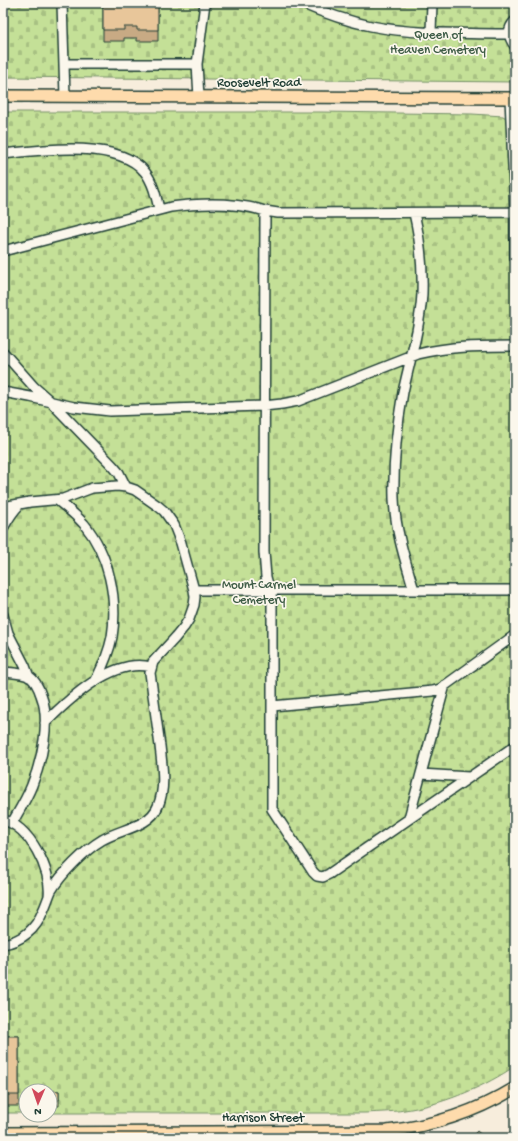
<svg xmlns="http://www.w3.org/2000/svg" width="518" height="1141" font-family="'Gochi Hand',sans-serif">
	<defs>
		<pattern id="cemetery-stones" width="16" height="16" patternUnits="userSpaceOnUse"><rect width="16" height="16" fill="#c4e097"/><path d="M2 7V4a2 2 0 0 1 4 0v3zM10 15v-3a2 2 0 0 1 4 0v3z" fill="#a8c183"/></pattern>
	</defs>
	<rect width="100%" height="100%" fill="#f7eddc"/>
	<filter id="ink" filterUnits="userSpaceOnUse"><feTurbulence type="fractalNoise" baseFrequency=".025" numOctaves="2"/><feDisplacementMap in="SourceGraphic" scale="8" xChannelSelector="R" yChannelSelector="G"/><feConvolveMatrix kernelMatrix="1 2 1 2 8 2 1 2 1" color-interpolation-filters="sRGB"/></filter>
	<g filter="url(#ink)">
		<path fill="url(#cemetery-stones)" stroke="#728e66" d="M3 3H515V82L3 77Z
			M3 112H319L472 114 503 116 509 120H515V1066C486 1086 446 1103 411 1109 396 1112 381 1112 365 1113H50V1091H26V1113H3Z"/>
		<g fill="none" stroke-linecap="round" stroke-linejoin="round">
			<g stroke="#1f3d34" stroke-width="12">
				<path id="minor" d="M62 3 65 96
					M301 3C324 13 347 21 371 26 416 35 463 33 509 34
					M515 21C507 29 508 37 515 46
					M431 32 432 3
					M64 64H197
					M199 97 197 64 205 3
					M510 98 515 212
					M3 154C40 150 119 139 145 172 153 182 156 196 159 209
					M3 251 171 207C201 203 235 202 265 211
					M515 258V212L278 213 265 211 264 552 266 577 272 599V809L313 872 317 876 323 877 329 874 515 746
					M3 352 34 387 50 401 113 466 119 473 126 487
					M3 392 30 397 74 407 110 411 264 406 282 404 298 401 418 354C450 346 483 346 515 346
					M57 500C66 507 76 515 84 524 109 554 118 599 112 637 109 652 103 666 96 680
					M3 507 30 502 63 499 92 488 117 486 126 487 135 490 158 506 164 511 174 525 181 543 194 590 195 597 194 605 189 619 184 627 175 638 153 662 150 673 151 680C154 702 157 724 160 746 162 765 166 788 158 806 150 827 120 829 102 840 85 850 61 874 51 891 48 898 46 905 43 911 36 929 22 941 3 944
					M3 528C8 519 13 511 20 504
					M194 590H515
					M414 590C405 560 395 529 394 498 393 464 397 426 403 392 410 360 420 327 422 294 423 266 420 239 414 213
					M3 615 8 633 25 666 29 677
					M3 672C11 673 23 673 30 677 36 681 39 689 41 695 51 721 42 760 32 785 27 798 19 811 12 823
					M272 706 433 691 440 689 515 635
					M45 723C70 698 114 657 151 667
					M421 774 469 777
					M409 818 445 685
					M3 820C29 826 52 870 49 896"/>
			</g>
			<g stroke="#1f3d34" stroke-width="14">
				<path id="major" d="M3 96 515 98
					M3 1133 387 1131C433 1126 476 1112 515 1088"/>
			</g>
			<use href="#minor" stroke="#fbf7ec" stroke-width="9"/>
			<use href="#major" stroke="#fedbac" stroke-width="11"/>
		</g>
		<path fill="#c8aa84" stroke="#1f3d34" d="M103 3H158V41H137V38H124V41H103Z
			M3 1036H19V1106H3Z
			M50 1091H59V1106H50Z"/>
		<path fill="#e8c69a" stroke="#1f3d34" d="M103 3H158V30H137V27H124V30H103Z
			M3 1036H19V1095H3Z
			M40 1090 59 1091V1100H50V1091H40Z
			M477 1131 485 1138H471Z"/>
	</g>
	<g text-anchor="middle" dominant-baseline="central" stroke-width="3.5" stroke-linejoin="round" paint-order="stroke">
		<g font-size="13" fill="#405e48" stroke="#fbf7ec">
			<text x="438" y="35">Queen of<tspan x="438" dy="15">Heaven Cemetery</tspan></text>
			<text x="259" y="585">Mount Carmel<tspan x="259" dy="15">Cemetery</tspan></text>
		</g>
		<g font-size="13" fill="#1f3d34" stroke="#fbf7ec">
			<text x="259" y="83">Roosevelt Road</text>
			<text x="263" y="1118">Harrison Street</text>
		</g>
	</g>
	<rect width="518" height="1141" fill="none" stroke="#fbf7ec" stroke-width="16"/>
	<rect x="8" y="8" width="502" height="1125" fill="none" stroke="#1f3d34" stroke-width="1.5" filter="url(#ink)"/>
	<g transform="translate(38 1103) rotate(182)"><circle r="19" fill="#fbf7ec" stroke="#a3ada2"/>
	<path d="M0-3L7 15L0 10L-7 15Z" fill="#d1495b"/>
	<text y="-6" font-size="11" font-weight="bold" text-anchor="middle" fill="#1f3d34">N</text>
	</g>
</svg>
